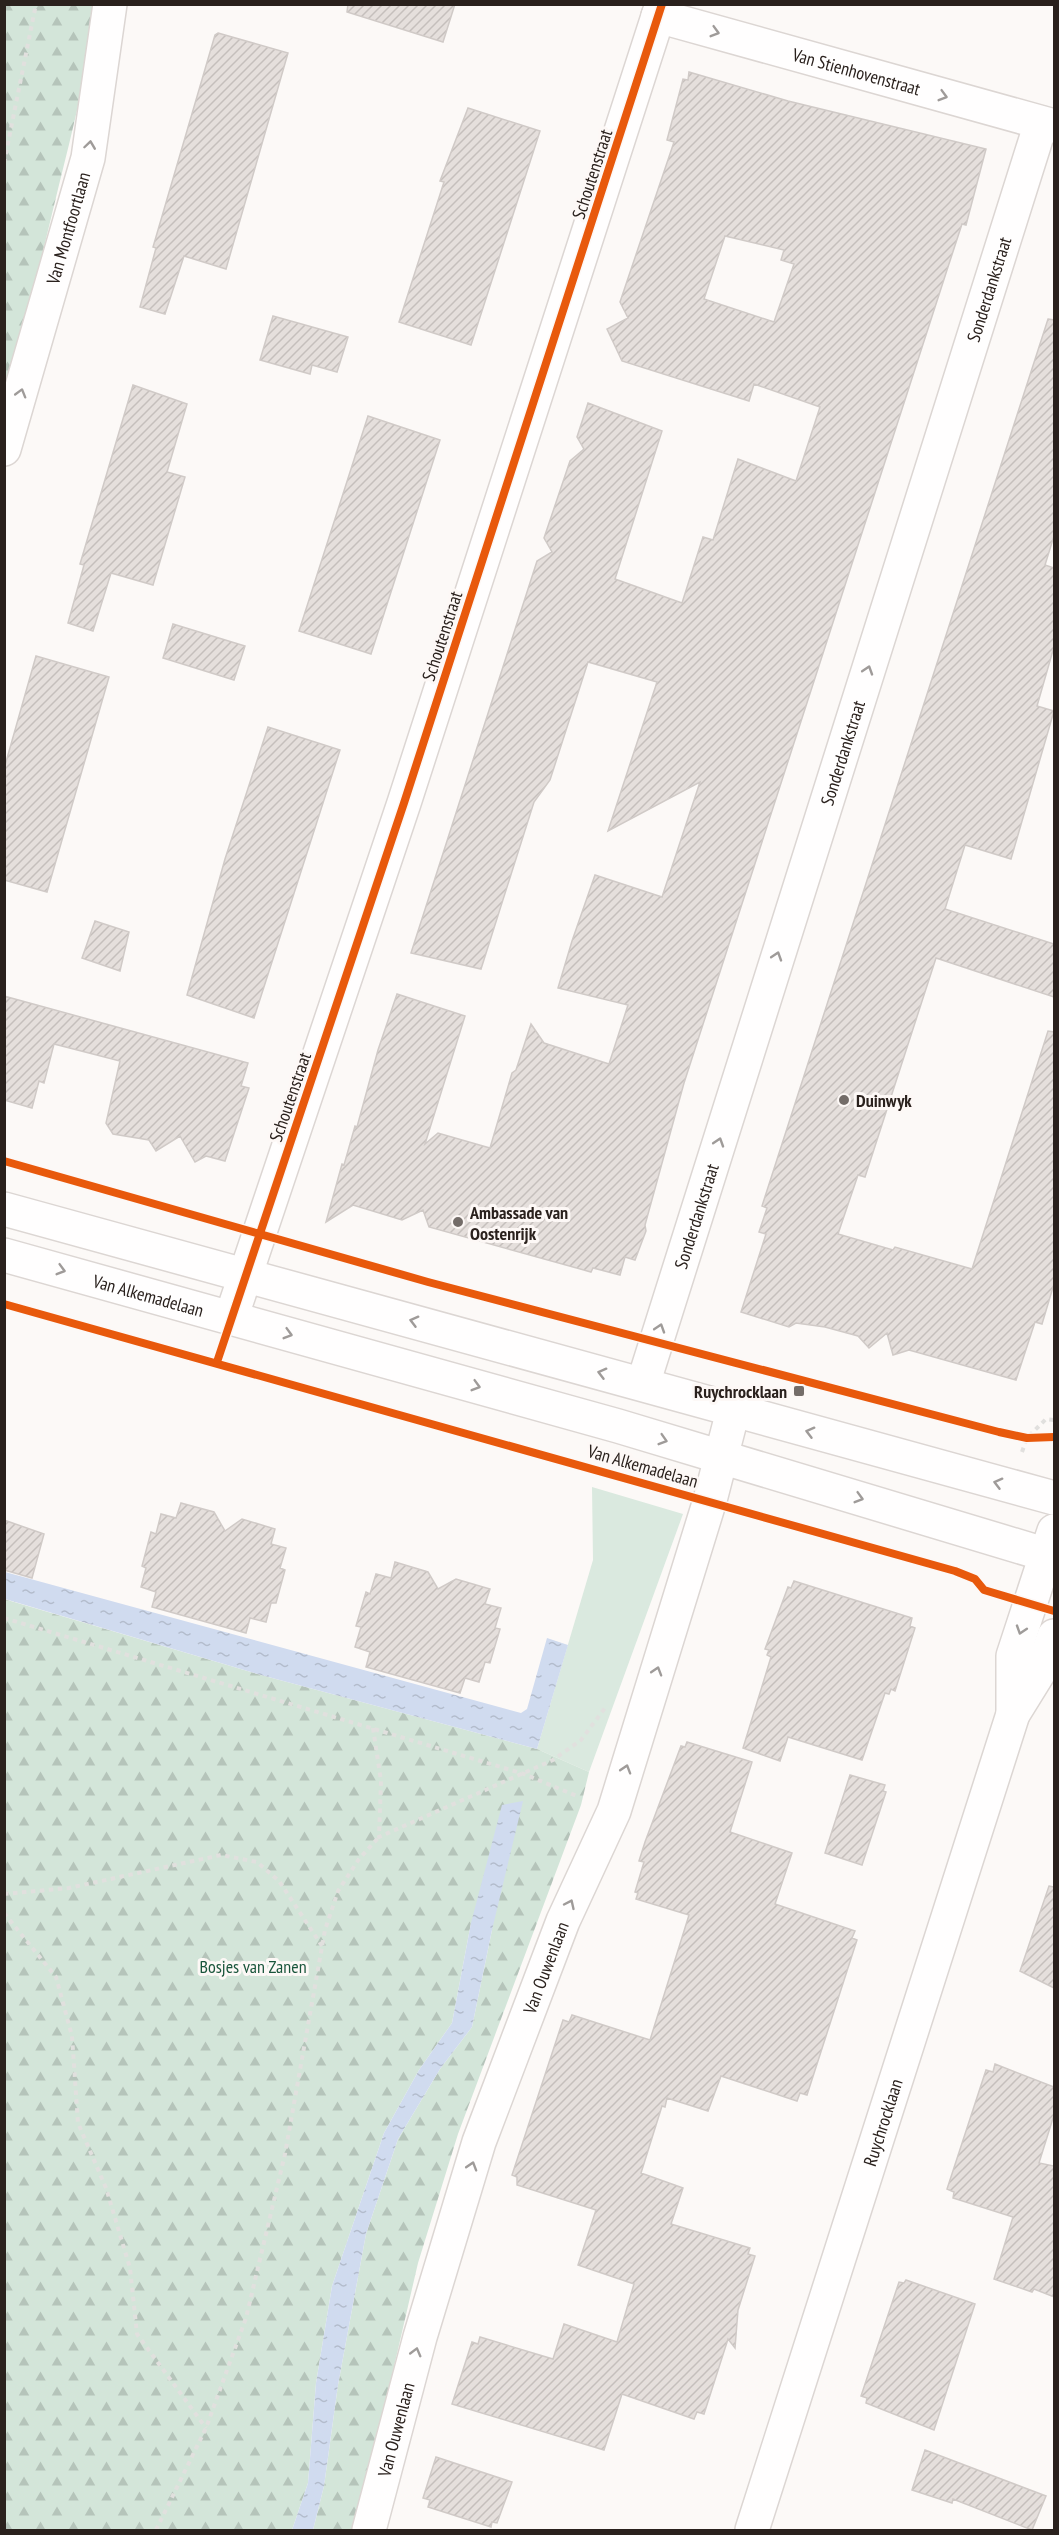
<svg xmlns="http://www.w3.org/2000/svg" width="1059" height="2535" font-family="'PT Sans Narrow',sans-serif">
	<defs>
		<pattern id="forest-firs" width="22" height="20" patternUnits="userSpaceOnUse" patternTransform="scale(1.5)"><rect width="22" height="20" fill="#d3e5d9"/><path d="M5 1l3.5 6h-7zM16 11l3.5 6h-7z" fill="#b5c4ba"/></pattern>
		<pattern id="water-ripples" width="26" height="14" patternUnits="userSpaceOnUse" patternTransform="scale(1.5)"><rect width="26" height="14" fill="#d0dbef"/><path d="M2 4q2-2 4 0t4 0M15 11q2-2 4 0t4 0" fill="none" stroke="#b3bccc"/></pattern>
		<pattern id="building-hatch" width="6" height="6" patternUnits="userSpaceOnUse" patternTransform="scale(1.5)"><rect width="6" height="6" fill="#e5dfdc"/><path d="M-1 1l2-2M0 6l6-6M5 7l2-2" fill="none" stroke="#c5bfbc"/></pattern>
	</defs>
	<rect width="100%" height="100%" fill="#fcf9f7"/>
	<path fill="#dae9df" d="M592 1487 683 1514 589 1772 537 1749 593 1560Z"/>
	<path fill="url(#forest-firs)" d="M5 5H95C89 66 73 129 58 189 41 259 25 329 5 398Z
		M4 1599 261 1675 537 1749 589 1772 581 1805 458 2134 418 2263 380 2427 352 2530H313L324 2486 338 2385 366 2234 398 2139 440 2069 472 2027 492 1930 471 1923 452 2023 419 2070 384 2133 332 2286 316 2383 308 2483 292 2530H5Z"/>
	<path fill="url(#water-ripples)" d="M5 1572 521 1713 527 1709 547 1638 568 1645 537 1749 261 1675 5 1599Z
		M523 1801 492 1930 472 2027 440 2069 398 2139 366 2234 338 2385 324 2486 313 2530H292L308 2483 316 2383 332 2286 384 2133 419 2070 452 2023 471 1923 502 1805Z"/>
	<path fill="url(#building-hatch)" stroke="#d0cac7" stroke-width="1.5" fill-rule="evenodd" d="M348 4H455L443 42 347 12Z
		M218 33 288 53 226 269 184 256 165 314 140 307 156 248 153 247 215 35Z
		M689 72 788 101 986 149 966 225 962 224 947 270 684 1083 645 1225 646 1231 635 1260 625 1257 620 1275 593 1268 591 1272 429 1227 423 1210 402 1220 353 1205 326 1222 342 1164 344 1165 355 1126 357 1127 378 1050 397 994 465 1016 425 1144 438 1133 490 1148 512 1073 516 1070 531 1024 544 1043 609 1064 628 1005 558 988 572 941 595 875 662 897 700 782 608 831 657 682 588 662 550 780 534 802 481 969 411 953 537 561 552 552 544 538 570 461 584 449 577 437 588 403 662 431 615 579 682 603 703 537 713 540 738 459 796 481 820 407 754 384 749 401 622 361 607 329 628 318 620 302 674 142 667 140 683 79 688 80ZM725 236 784 250 781 260 794 264 774 322 704 299Z
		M468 108 540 131 471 345 399 322 444 182 440 181Z
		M273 316 348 337 337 372 312 365 310 374 260 360Z
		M1048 319 1054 320V536L1045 565 1054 568V647L1037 706 1054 711 1011 859 965 845 945 909 1054 944V997L936 958 865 1177 858 1175 838 1234 893 1250 895 1247 972 1269 1048 1031 1054 1032V1284L1042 1324 1035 1322 1016 1380 909 1350 893 1355 887 1333 869 1348 858 1336 825 1327 796 1323 789 1327 741 1312 766 1234 759 1232 767 1208 762 1206Z
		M133 385 187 404 167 472 185 477 153 585 111 573 93 631 68 623 84 565 80 564Z
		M368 416 440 440 371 654 299 631Z
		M173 624 245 646 234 680 163 658Z
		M36 656 109 677 47 892 4 880V769Z
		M268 727 340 750 254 1018 187 995 225 859Z
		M95 921 129 932 120 971 82 958Z
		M4 996 248 1063 241 1086 249 1088 225 1161 206 1156 195 1162 180 1136 156 1151 149 1140 113 1134 106 1123 120 1061 54 1044 44 1083 39 1081 32 1108 4 1100Z
		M181 1503 214 1512 225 1531 242 1519 275 1529 271 1544 286 1548 280 1568 285 1570 276 1603H271L266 1622 250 1618 246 1633 152 1607 156 1592 141 1587 146 1568 142 1566 151 1532 156 1534 161 1514 176 1518Z
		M4 1520 44 1534 32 1578 4 1570Z
		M395 1562 428 1572 438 1589 456 1579 490 1589 485 1604 501 1608 495 1628 500 1629 490 1663 485 1662 479 1682 465 1678 460 1693 366 1667 370 1652 355 1647 361 1627 356 1626 366 1592 370 1594 376 1574 391 1578Z
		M794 1581 912 1618 910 1626 915 1628 895 1691 891 1689 889 1694 885 1693 862 1760 788 1737 780 1761 743 1748 771 1657 767 1655 769 1650 765 1649 788 1587 791 1588Z
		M687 1742 752 1762 730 1832 792 1853 775 1904 855 1931 852 1938 857 1940 807 2095 800 2093 797 2101 721 2076 708 2111 667 2098 665 2107 662 2106 641 2173 683 2188 671 2224 750 2248 748 2254 755 2256 738 2310 735 2348 728 2339 704 2414 697 2412 694 2419 622 2394 604 2450 452 2404 472 2342 478 2344 480 2337 553 2359 564 2324 617 2342 634 2284 578 2265 596 2210 517 2185V2177L512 2175 563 2020 569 2022 572 2015 650 2040 689 1915 636 1899 638 1893 635 1892 644 1862 639 1861 645 1842 681 1746 685 1747Z
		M850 1775 885 1785 883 1791 886 1792 862 1865 825 1853Z
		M1049 1886 1054 1887V1988L1020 1971Z
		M995 2064 1054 2087V2115L1039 2163 1054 2166V2297L1034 2289 1032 2292 994 2279 1013 2217 953 2198 954 2192 947 2189 986 2070 993 2072Z
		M906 2280 975 2304 934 2430 866 2403 867 2398 861 2396 899 2282 904 2283Z
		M925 2450 1046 2496 1032 2530 953 2499 952 2503 912 2490Z
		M436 2457 512 2482 497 2523 492 2522 491 2527 428 2507 430 2500 423 2498Z"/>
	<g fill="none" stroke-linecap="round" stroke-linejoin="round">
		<g stroke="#dcd6d3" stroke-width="36">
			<g id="street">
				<path id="s1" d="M658 16 1054 126"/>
				<path id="s2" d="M4 449 88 158 110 4"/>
				<path d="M231 1318 404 803 662 4"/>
				<path id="s3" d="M643 1384 1041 123"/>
				<path d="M1013 1714V1656L1054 1531"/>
				<path id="s4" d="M369 2530 420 2337 479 2142 563 1921 614 1811 710 1500 733 1411"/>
				<path id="s5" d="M752 2530 1013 1714 1044 1664 1054 1636"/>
			</g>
		</g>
		<g stroke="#dcd6d3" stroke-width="36">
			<g id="secondary">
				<path d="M4 1209 1054 1498"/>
				<path id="s6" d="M4 1255 618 1426 1054 1557"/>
			</g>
		</g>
		<path stroke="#e1e0de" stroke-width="4" stroke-dasharray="4.5 4.5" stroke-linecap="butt" d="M4 163 36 4
			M1022 1452 1027 1438 1046 1419 1054 1420
			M975 1579 978 1571
			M4 1618 524 1774 579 1797
			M373 1728 381 1781 379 1837 553 1760 581 1740 605 1708
			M4 1894 69 1888 221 1855 257 1862 279 1881 322 1946
			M4 1913 56 1977 72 2036 78 2123 106 2188 130 2268 137 2334 206 2428
			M156 2530 206 2428 246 2318 285 2154 325 1930 338 1891 359 1859 379 1837"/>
		<use href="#street" stroke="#fffefe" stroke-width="33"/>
		<use href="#secondary" stroke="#fffefe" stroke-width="33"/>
		<g stroke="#fdf8f6" stroke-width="11">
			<path id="cycleway" d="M4 1161 428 1282 999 1432 1027 1438 1054 1437
				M4 1304 955 1571 975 1579 984 1590 1054 1611
				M217 1362 404 803 662 4"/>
		</g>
		<use href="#cycleway" stroke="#e8590c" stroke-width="8"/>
	</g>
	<defs><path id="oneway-chevron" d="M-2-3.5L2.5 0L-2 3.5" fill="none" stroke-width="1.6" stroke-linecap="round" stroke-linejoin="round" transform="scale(1.5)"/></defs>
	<g stroke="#9f9b99">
		<use href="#oneway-chevron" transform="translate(715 32) rotate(16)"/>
		<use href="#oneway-chevron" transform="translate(943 96) rotate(16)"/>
		<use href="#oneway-chevron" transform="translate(90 145) rotate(-82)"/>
		<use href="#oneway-chevron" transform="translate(21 393) rotate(-74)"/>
		<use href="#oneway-chevron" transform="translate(868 670) rotate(-72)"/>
		<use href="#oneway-chevron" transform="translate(777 956) rotate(-72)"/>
		<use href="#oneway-chevron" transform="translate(719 1142) rotate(-72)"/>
		<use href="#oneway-chevron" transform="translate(61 1270) rotate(16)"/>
		<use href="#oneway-chevron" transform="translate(414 1321) rotate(-165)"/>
		<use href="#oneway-chevron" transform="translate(660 1328) rotate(-72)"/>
		<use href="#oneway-chevron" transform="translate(288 1334) rotate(16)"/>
		<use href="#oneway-chevron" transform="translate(602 1373) rotate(-165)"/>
		<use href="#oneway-chevron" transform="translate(476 1386) rotate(16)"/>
		<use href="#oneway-chevron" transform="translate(810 1432) rotate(-165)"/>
		<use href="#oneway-chevron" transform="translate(663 1440) rotate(17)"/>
		<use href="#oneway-chevron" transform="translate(998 1483) rotate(-165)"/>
		<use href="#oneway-chevron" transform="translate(859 1498) rotate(16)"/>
		<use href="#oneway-chevron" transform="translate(1021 1630) rotate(108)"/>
		<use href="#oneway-chevron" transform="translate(657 1671) rotate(-73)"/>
		<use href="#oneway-chevron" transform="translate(626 1769) rotate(-73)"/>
		<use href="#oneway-chevron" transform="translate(570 1904) rotate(-65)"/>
		<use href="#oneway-chevron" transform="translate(472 2166) rotate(-73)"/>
		<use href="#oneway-chevron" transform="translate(416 2352) rotate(-75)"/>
	</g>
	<g fill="#746d69" stroke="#fdf8f6" stroke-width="2">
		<circle cx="844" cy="1100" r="6"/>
		<circle cx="458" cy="1222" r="6"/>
		<rect x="793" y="1385" width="12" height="12" rx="3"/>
	</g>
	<g text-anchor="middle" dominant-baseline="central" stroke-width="6" stroke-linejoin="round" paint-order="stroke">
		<g font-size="18" fill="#2a211d" stroke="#fdf8f6">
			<text stroke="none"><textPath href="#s1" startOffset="206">Van Stienhovenstraat</textPath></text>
			<text transform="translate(592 174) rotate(-72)">Schoutenstraat</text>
			<text stroke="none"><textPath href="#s2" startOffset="230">Van Montfoortlaan</textPath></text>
			<text stroke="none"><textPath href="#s3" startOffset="1148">Sonderdankstraat</textPath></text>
			<text transform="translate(442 636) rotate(-72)">Schoutenstraat</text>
			<text stroke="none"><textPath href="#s3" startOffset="662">Sonderdankstraat</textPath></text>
			<text transform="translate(290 1097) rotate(-71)">Schoutenstraat</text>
			<text stroke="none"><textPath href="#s3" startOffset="176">Sonderdankstraat</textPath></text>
			<text stroke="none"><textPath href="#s6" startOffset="150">Van Alkemadelaan</textPath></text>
			<text transform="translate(643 1466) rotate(16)">Van Alkemadelaan</text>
			<text stroke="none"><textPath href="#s4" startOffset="590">Van Ouwenlaan</textPath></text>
			<text stroke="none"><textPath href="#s5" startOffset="428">Ruychrocklaan</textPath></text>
			<text stroke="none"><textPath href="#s4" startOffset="104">Van Ouwenlaan</textPath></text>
		</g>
		<g font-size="18" font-weight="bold" fill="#2a211d" stroke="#fdf8f6" text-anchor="start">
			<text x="856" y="1100">Duinwyk</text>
			<text x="470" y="1212">Ambassade van<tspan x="470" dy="21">Oostenrijk</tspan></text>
			<text x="787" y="1391" text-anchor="end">Ruychrocklaan</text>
		</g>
		<g font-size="18" fill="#19553b" stroke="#fdf8f6">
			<text x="253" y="1966">Bosjes van Zanen</text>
		</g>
	</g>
	<rect width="1059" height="2535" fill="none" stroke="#2a211d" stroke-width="12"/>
</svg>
